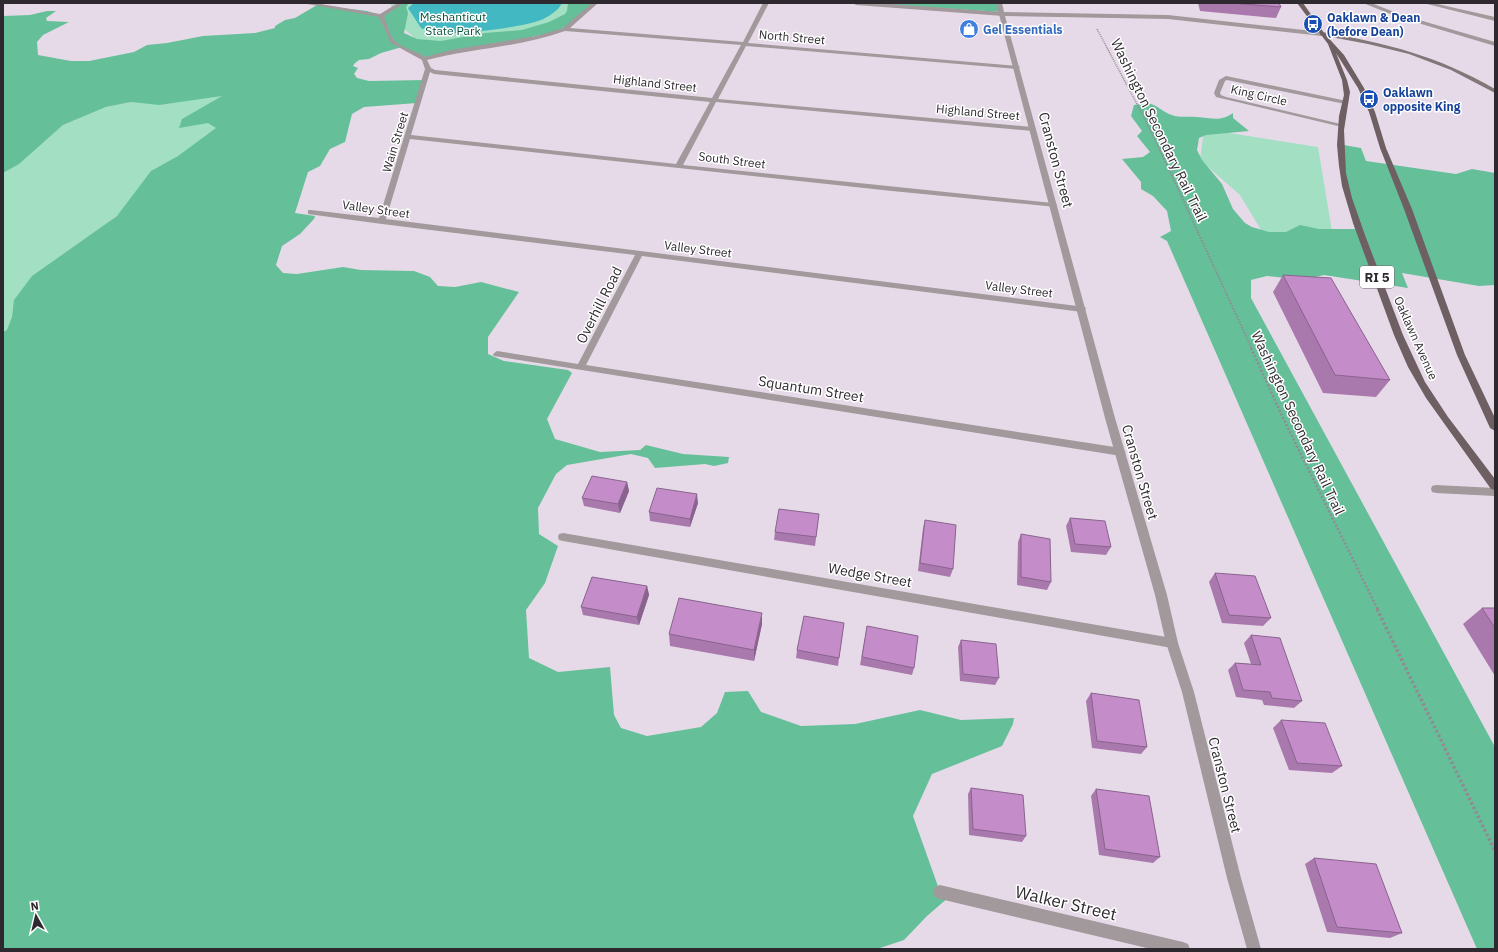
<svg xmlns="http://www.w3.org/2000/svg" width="1498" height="952" font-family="'IBM Plex Sans',sans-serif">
	<rect width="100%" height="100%" fill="#e7dae8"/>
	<path fill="#a3dfc3" d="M390 3H584L564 19 525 34 471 43H420L401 26Z
		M185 79 276 97 110 221 99 242 3 773V173L19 163 63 125 106 107 131 102 153 104Z
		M1204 129 1318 147 1337 261 1277 257 1240 195 1200 160Z"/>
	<path fill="#65c09a" d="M401 3H409L406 7 408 13 404 33 417 39 441 41 485 33 522 30 549 22 565 14 567 11 568 3H594L568 26 551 33 427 58 402 47 381 53 369 59 359 60 355 63 353 66 358 68 354 74 357 78 369 81 424 80 417 103 364 107 352 114 345 142 330 149 320 166 308 172 295 213 315 216 314 219 300 234 282 246 276 265 283 273 297 274 343 267 361 270 414 271 430 277 438 286 455 287 481 282 519 292 488 337V354L504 361 568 370 572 373 547 419 555 439 600 452 640 450 646 445 683 454 729 457 728 463 714 466 705 464 655 468 648 458 631 454 567 465 556 474 538 508 539 534 558 546 545 583 526 610 529 658 558 672 610 667 614 715 621 728 647 736 701 727 717 713 725 692 748 691 761 712 801 726 855 724 920 710 961 720 1014 718 1013 724 1002 746 932 774 913 816 940 892 949 897 927 916 904 940 877 949H3V332L7 330 12 317 14 300 32 276 117 216 151 171 178 156 216 128 208 123 179 128 182 119 222 96 159 105 131 102 106 107 63 125 19 164 3 173V16L30 15 47 11H56L46 18 47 21 69 22 43 35 37 42 38 55 71 61H89L134 52 147 45 167 43 203 36 255 33 275 28V26L285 20 295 18 317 5 367 11 380 15Z
		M864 3H1000L1002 12Z
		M1147 103C1157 104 1162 112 1172 115 1179 118 1189 116 1197 117 1211 118 1221 122 1233 113V118L1249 131 1206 135 1199 138 1197 150 1202 160 1222 184 1233 209 1245 223 1252 227 1269 232H1286L1300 225 1319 229H1355L1346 188 1344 145 1361 148 1366 161 1456 174 1472 169 1495 173V285L1479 286 1402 273 1408 288 1324 275 1303 280 1267 276 1251 280V298L1495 747V949H1477L1167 241 1160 237 1171 231 1167 211 1153 196 1141 189V182L1122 159 1143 157 1150 152 1137 136 1142 131 1131 116 1134 105Z"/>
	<path fill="#41b8c2" d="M414 3H562C559 10 548 17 541 20 520 28 454 36 433 32 429 31 425 30 421 28L408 8Z"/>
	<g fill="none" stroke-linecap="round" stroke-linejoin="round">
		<path stroke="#928993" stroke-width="1.5" stroke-dasharray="1 1" stroke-linecap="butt" d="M1097 29 1146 121 1160 151"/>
		<path stroke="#928993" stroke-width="2" stroke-dasharray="1.5 1.5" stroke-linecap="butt" d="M1160 150 1252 349"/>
		<path stroke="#928993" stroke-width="2.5" stroke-dasharray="2 2" stroke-linecap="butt" d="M1251 348 1283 418 1378 610"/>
		<path stroke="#928993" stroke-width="3.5" stroke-dasharray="2.5 2.5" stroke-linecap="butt" d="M1377 609 1495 851"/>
		<path fill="#a1999b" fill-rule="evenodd" d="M1436 485 1495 488V496L1436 493 1432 492 1431 489 1432 486Z"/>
		<path fill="#a1999b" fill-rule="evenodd" d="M302 3H315L380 14 398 3H404L384 16C387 24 389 34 394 40 402 49 416 50 425 57L451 50 536 36 563 28 592 3H598L570 28 743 42 763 3H769L748 43 1019 66 1020 67 1017 69 746 46 718 99 1033 127 1036 129 1033 131 716 102 683 165 1053 203 1057 205 1056 207 892 191 410 139 386 219 1085 307 1086 309 1082 312 642 256 586 365 1121 448 1126 452 1121 456 494 356 493 354 497 351 578 364 635 255 382 224 308 214V210H311L379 218 425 69 422 60 391 43 379 17ZM565 31 741 45 712 98 435 70 431 68 427 60C473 48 521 47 565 31ZM430 72 434 74 710 102 676 164 411 135Z
			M853 3H876L1003 12 1006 14 1003 16 856 5Z
			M1363 3H1371L1402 15 1495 42V46L1398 17Z
			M1423 3H1433L1495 17V21Z
			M1226 76 1347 101V103L1345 104 1227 80 1225 81 1220 93 1221 95 1226 97 1345 125 1342 127 1216 97 1214 93 1219 80Z
			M563 533 1172 638 1176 639 1178 643 1176 647 1172 648 563 541 559 540 558 537 559 534Z
			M940 885 1183 942 1188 944 1190 949H1151L940 899 935 897 933 892 935 887Z"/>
		<path fill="#a1999b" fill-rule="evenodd" d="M996 3H1002L1004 12 1168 15 1322 32 1325 34 1322 36 1168 19 1005 16 1115 418 1167 595 1178 643 1194 692 1241 878 1261 949H1247L1227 878 1182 692 1166 643 1155 595 1105 418Z"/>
		<path fill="#83777a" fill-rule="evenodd" d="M1322 32C1386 43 1438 56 1495 89V93L1451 70 1409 54 1368 44 1320 35V33Z"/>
		<path fill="#6e5f63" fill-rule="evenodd" d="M1297 3H1303L1324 33 1344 55 1364 88 1375 112 1386 148 1412 209 1465 355 1495 418V431L1490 428 1457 355 1404 209 1380 148 1369 112 1358 88 1336 53 1347 80 1350 92 1344 130 1346 173 1352 198 1365 235 1403 335 1425 382 1448 417 1495 479V490L1491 489 1426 398 1408 367 1394 335 1353 223 1342 186 1339 166 1337 145 1339 116 1344 95 1342 80 1328 44Z"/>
	</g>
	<path fill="#a979ad" d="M1198 3H1279L1281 7 1276 18 1200 11Z
		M1283 275 1390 380 1376 397 1323 393 1273 292Z
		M627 482 629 491 620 513 584 506 582 498Z
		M698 503 690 527 650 521 649 512Z
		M1070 518 1111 547 1106 555 1071 552 1066 526Z
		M925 520 953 569 950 577 918 571 923 528Z
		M818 523 815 546 774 540 775 532Z
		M1021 534 1051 582 1047 590 1017 585 1018 542Z
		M1215 573 1271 618 1263 626 1222 623 1209 582Z
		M647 586 649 595 639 625 583 615 581 607Z
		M1482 608H1495V676L1463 624Z
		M844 623 838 666 796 658 797 650Z
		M762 624 754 661 670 646 669 634Z
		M867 626 914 668 912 675 860 665Z
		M1251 635 1302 701 1294 708 1264 705 1262 700 1236 697 1228 670 1235 663 1251 664 1244 643Z
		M961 640 999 678 995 685 960 681 958 647Z
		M1091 693 1147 747 1141 754 1092 748 1086 701Z
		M1281 720 1342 766 1332 773 1289 770 1273 728Z
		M971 788 1026 836 1022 842 969 835 968 794Z
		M1096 789 1160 857 1153 863 1099 855 1091 796Z
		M1314 858 1402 933 1390 938 1327 932 1305 864Z"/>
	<path fill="#89638d" d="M627 482 629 491 620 513 618 504Z
		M697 494 698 503 690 527V519Z
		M647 586 649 595 639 625 637 617Z
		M762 613V624L754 661V650Z"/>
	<path fill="#c48dc9" stroke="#89638d" d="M1231 3H1279L1281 7Z
		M1283 275 1331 278 1390 380 1335 375Z
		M592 476 627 482 618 504 582 498Z
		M657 488 697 494 690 519 649 512Z
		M779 509 819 514 816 537 775 532Z
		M1070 518 1105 521 1111 547 1075 544Z
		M925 520 956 525 953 569 920 563Z
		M1021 534 1050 539 1051 582 1021 577Z
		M1215 573 1255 576 1271 618 1229 615Z
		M592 577 647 586 637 617 581 607Z
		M679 598 762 613 754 650 669 634Z
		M1482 608H1495V628Z
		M804 616 844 623 839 658 797 650Z
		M867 626 918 636 914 668 862 657Z
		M1251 635 1280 638 1302 701 1272 698 1270 692 1243 690 1235 663 1261 665Z
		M961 640 996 644 999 678 963 674Z
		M1091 693 1139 700 1147 747 1097 741Z
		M1281 720 1325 723 1342 766 1297 763Z
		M971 788 1023 795 1026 836 973 829Z
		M1096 789 1149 796 1160 857 1105 849Z
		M1314 858 1376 864 1402 933 1337 927Z"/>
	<defs>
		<g id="bus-disc" transform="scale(1)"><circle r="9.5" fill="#1a4fb4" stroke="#fff"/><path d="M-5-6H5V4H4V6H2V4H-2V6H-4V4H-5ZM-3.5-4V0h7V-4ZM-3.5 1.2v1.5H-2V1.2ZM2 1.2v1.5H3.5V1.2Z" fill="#fff"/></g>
		<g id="shop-disc" transform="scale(1)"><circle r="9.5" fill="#3f7fe0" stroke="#fff"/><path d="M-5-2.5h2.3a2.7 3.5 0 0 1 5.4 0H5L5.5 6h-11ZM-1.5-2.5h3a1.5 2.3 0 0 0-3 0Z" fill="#fff"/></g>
	</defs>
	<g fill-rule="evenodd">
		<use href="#bus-disc" x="1313" y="24"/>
		<use href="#shop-disc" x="969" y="29"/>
		<use href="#bus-disc" x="1369" y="99"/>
	</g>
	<g text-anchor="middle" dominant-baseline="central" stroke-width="3" stroke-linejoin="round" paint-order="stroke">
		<g font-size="12" fill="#045239" stroke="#fff">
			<text x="453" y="16">Meshanticut<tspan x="453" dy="14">State Park</tspan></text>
		</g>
		<g font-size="12" font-weight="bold" fill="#164399" stroke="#fff" text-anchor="start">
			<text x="1327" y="17">Oaklawn &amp; Dean<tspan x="1327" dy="14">(before Dean)</tspan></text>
			<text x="1383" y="92">Oaklawn<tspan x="1383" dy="14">opposite King</tspan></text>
		</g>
		<g font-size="12" font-weight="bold" fill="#366cbe" stroke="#fff" text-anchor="start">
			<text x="983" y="29">Gel Essentials</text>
		</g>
		<g font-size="12" fill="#2e292f" stroke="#fff">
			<text transform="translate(792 37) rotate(5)">North Street</text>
			<text transform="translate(655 83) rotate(6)">Highland Street</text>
			<text transform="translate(1259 95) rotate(13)">King Circle</text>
			<text transform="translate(978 112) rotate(5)">Highland Street</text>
			<text transform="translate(395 142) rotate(-73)">Wain Street</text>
			<text transform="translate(732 160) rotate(7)">South Street</text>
			<text transform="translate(376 209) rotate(8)">Valley Street</text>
			<text transform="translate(698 249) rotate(7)">Valley Street</text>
			<text transform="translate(1019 289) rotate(7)">Valley Street</text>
			<text transform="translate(1416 338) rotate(66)">Oaklawn Avenue</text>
		</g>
		<rect fill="#fff" stroke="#6d696d" stroke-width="1" x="1360" y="266" width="34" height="22" rx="3"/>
		<g font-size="13" font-weight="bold" fill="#2e292f">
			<text x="1377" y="277">RI 5</text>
		</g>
		<g font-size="14" fill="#2e292f" stroke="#fff">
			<text transform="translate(1159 130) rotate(64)">Washington Secondary Rail Trail</text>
			<text transform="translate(1056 160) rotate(75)">Cranston Street</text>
			<text transform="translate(599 305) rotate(-63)">Overhill Road</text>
			<text transform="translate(811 389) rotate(9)">Squantum Street</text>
			<text transform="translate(1298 423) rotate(65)">Washington Secondary Rail Trail</text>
			<text transform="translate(1140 472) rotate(74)">Cranston Street</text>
			<text transform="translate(870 575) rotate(10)">Wedge Street</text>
			<text transform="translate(1225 785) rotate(76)">Cranston Street</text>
		</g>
		<g font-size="17" fill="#2e292f" stroke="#fff">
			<text transform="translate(1066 903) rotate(13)">Walker Street</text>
		</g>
	</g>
	<rect width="1498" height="952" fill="none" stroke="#2e292f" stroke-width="8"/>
	<g transform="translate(36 916) rotate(352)" stroke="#ffffff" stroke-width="3" paint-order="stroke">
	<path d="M0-3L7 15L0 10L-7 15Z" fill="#2e292f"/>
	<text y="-6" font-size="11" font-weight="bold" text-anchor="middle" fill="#2e292f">N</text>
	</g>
</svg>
